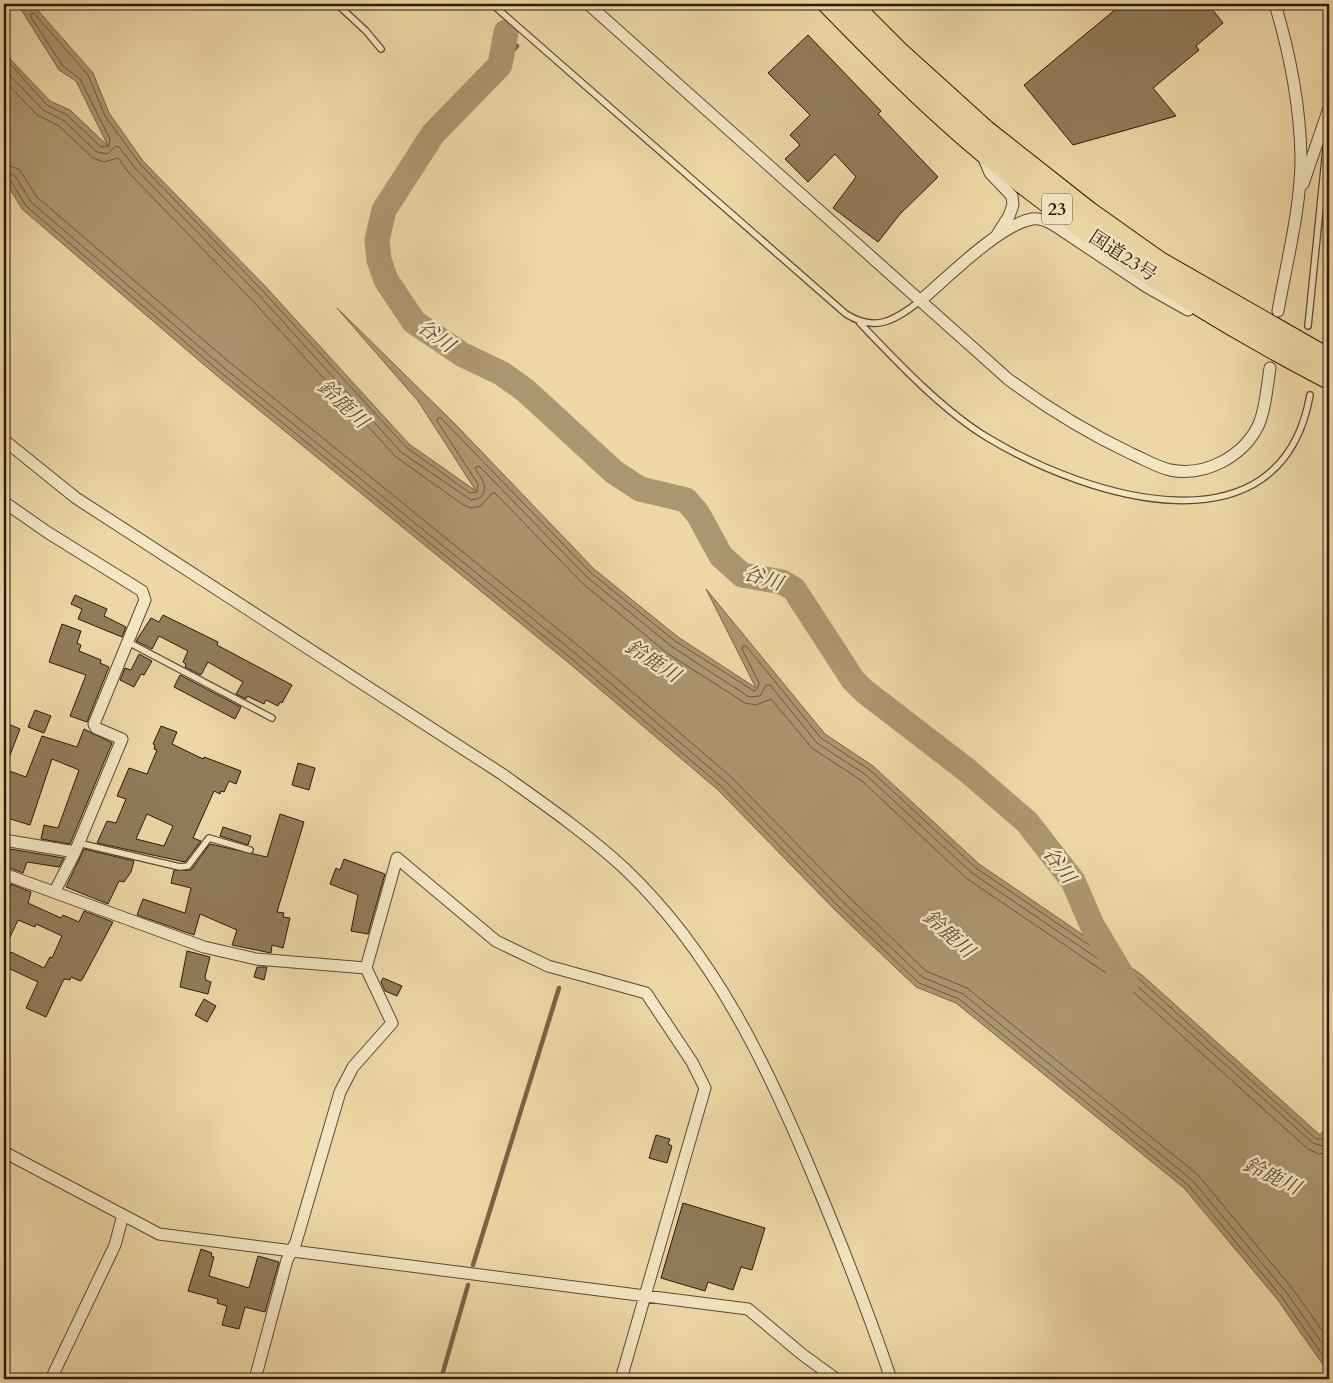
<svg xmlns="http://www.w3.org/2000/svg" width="1333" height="1383" font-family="Cardo,'Noto Serif JP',serif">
	<rect width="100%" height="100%" fill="#edd8a5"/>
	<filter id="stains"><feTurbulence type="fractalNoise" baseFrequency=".004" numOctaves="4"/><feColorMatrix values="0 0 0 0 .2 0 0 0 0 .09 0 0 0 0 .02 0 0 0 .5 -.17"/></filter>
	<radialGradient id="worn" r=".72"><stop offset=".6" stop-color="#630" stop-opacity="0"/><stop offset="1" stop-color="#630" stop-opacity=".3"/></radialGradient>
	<path fill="#ac9671" stroke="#7a6348" d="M14 4H32L35 7 93 73 109 113 143 161 264 285 409 444 476 491 418 401 337 308 456 425 594 569 678 637 756 688 706 589 825 734 873 766 979 864 1142 975 1320 1135 1329 1124V1373L1277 1299 1184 1188 956 1003 916 987 835 910 718 790 569 663 216 375 22 209 4 179V47L11 60 50 101 70 110 108 146 76 81 59 70 22 11Z"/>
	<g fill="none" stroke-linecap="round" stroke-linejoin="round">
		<path stroke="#6d563e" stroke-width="1" d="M4 57 47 105 67 115 101 147 109 146 110 139 80 79 63 66 32 19 30 14 34 13 88 75 105 116 140 164 260 288 406 447 470 493 477 492 478 484 437 421 438 418H441L590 572 675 641 754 691 758 688 759 683 742 649 743 646H746L821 738 870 770 976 868 1139 979 1316 1139H1323L1329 1132
			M4 69 43 110 63 120 97 152 107 154 116 146 119 147 135 168 256 292 401 452 471 500 480 498C490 487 481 478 475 468L479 466 587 577 671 646 749 697 760 696 766 685H770L817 743 866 775 972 873 1135 984 1313 1143 1322 1146 1329 1142
			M4 80 37 115 59 126 93 158 104 162 118 158 129 173 250 298 396 457 462 504 471 508 481 506 492 493H495L582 583 667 653 745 703 756 705 771 699 812 748 862 781 966 878 1131 990 1308 1149 1319 1154 1329 1152
			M4 164 19 169 37 197 228 361 581 648 730 776 848 896 926 971 967 988 1197 1174 1292 1288 1329 1340
			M4 171 15 176 31 202 223 367 576 654 725 781 843 902 922 977 963 994 1192 1180 1286 1292 1329 1353
			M4 177 10 180 26 206 219 371 572 659 721 786 838 906 919 983 959 999 1188 1185 1281 1296 1329 1364"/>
		<path stroke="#7a6348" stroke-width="4.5" d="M500 65 517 46
			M473 1265 559 988
			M441 1379 468 1285"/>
		<path stroke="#ac9671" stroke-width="25" d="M506 32 500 65 433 134 384 210 377 240 379 260 386 280 414 322 463 355 501 373 525 390 614 472 640 489 686 500 698 514 721 556 742 575 782 582 794 589 853 680 864 691 968 771 1027 822 1073 881 1092 925 1126 982"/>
	</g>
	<path fill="#917b5b" stroke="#2e170b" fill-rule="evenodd" d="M1122 4H1208L1223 23 1196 46 1199 50 1153 88 1176 116 1073 145 1024 85Z
		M808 35 881 111 878 114 938 177 900 214 878 242 833 208 856 177 835 154 808 182 785 159 800 145 790 135 810 115 768 73Z
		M75 595 107 609 104 616 126 627 122 637 78 619 82 609 71 604Z
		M163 615 218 642 217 645 292 685 282 703 280 702 278 706 266 700 264 704 247 696 246 699 236 694 243 682 208 662 201 675 185 667 186 664 183 662 188 651 159 636 152 649 136 641 151 618 159 622Z
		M62 624 81 631 77 643 81 645 79 651 101 660 100 663 109 667 87 722 70 716 86 675 49 662Z
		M139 654 152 661 144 675 141 674 134 687 120 680 125 668 131 670Z
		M180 675 241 707 235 719 174 687Z
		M35 710 51 716 44 733 28 727Z
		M4 722 20 729 5 768H4Z
		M161 726 177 732 172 744 203 759 204 757 241 771 236 784 229 781 224 792 221 791 220 794 214 791 193 838 201 841 185 862 97 843 107 821 116 823 126 799 117 796 129 768 147 774 157 750 154 749 155 745 153 744ZM147 814 173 826 164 846 136 839Z
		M84 729 112 743 70 844 41 839 44 825 58 828 79 770 52 759 30 825 4 817V769L26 777 42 736 77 747Z
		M298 763 315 768 309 790 292 785Z
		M280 814 304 822 277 912 284 913 283 917 290 918 283 948 272 945 271 953 232 945 237 930 200 914 194 935 137 915 143 899 185 913 191 888 171 883 174 870H191L210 844 267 857Z
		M223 827 251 836 248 845 220 836Z
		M4 848 64 858 59 867 27 862 23 873 4 866Z
		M84 849 134 861 131 872 124 882 119 881 108 904 66 887Z
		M344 859 385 874 368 934 351 931 358 895 330 884 336 868 340 870Z
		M11 884 31 892 28 903 61 918 63 915 79 922 84 911 113 922 82 980 80 981 71 977 70 980 64 979 46 1017 26 1008 38 982 4 966 11 952 44 968 50 957 52 958 62 936 36 924 35 927 18 920 4 950V891L8 893Z
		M187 951 210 957 205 977 206 980 211 982 208 994 180 987Z
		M257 967H267L264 980 254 977Z
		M383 978 402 986 397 996 385 991 381 982Z
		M204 999 216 1006 207 1022 195 1015Z
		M656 1135 670 1139 668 1144 672 1146 667 1163 649 1158Z
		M683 1203 765 1228 752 1270 741 1267 733 1290 708 1282 705 1291 661 1278Z
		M201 1249 212 1253 211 1256 214 1257 209 1276 249 1288 258 1256 279 1262 265 1312 245 1307 239 1329 222 1325 227 1306 217 1303 218 1299 188 1291Z"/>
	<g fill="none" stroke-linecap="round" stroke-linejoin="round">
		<g stroke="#5e4732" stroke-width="8">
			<path id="lane" d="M337 4 366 31 381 49
				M492 4 846 314C876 333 895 320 920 301
				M860 323C897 362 945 413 990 439 1087 497 1281 559 1310 395
				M1308 326 1329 120
				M128 642 272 718
				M78 843 180 867 188 866 209 838 250 850"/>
		</g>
		<g stroke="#5e4732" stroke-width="13">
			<path id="street" d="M588 4 1008 379C1047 408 1088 433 1132 454 1144 459 1157 467 1170 470 1206 477 1244 456 1259 424 1266 407 1267 386 1270 368
				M1275 4C1290 54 1300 104 1301 157 1301 208 1287 260 1278 311
				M983 156 990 173 1012 196 1013 205 1009 216 997 235
				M1303 184 1329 108
				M920 301C946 279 999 225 1032 219 1039 218 1047 221 1054 225L1147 287 1188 310
				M4 440 76 498 502 774C544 804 586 833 624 868 714 953 768 1067 814 1178 842 1245 868 1311 891 1379
				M4 502 47 532 142 591 145 600 94 724 96 728 122 739 75 852 55 891
				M4 840 75 852
				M4 874 204 947 256 959 366 968
				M4 1152 159 1234 748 1309 803 1355 836 1379
				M51 1379 115 1245 123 1215
				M255 1379 287 1260 296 1242 340 1092 353 1067 392 1023 366 968 397 858 496 941 548 966 646 993 692 1062 705 1088 621 1379"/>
		</g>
		<g stroke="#2e170b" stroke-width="22">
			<path id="highway" d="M828 4C877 54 927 105 981 150 1088 239 1206 315 1329 379
				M851 4 900 53 985 130 1089 212 1158 261 1329 359"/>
		</g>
		<use href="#lane" stroke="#f3e6c4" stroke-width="5.5"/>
		<use href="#street" stroke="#f3e6c4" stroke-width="11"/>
		<use href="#highway" stroke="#edd8a5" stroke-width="20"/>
	</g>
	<g text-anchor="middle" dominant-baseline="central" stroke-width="5" stroke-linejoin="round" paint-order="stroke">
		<rect fill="#f3e6c4" stroke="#695542" stroke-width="1" x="1042" y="193.5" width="30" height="31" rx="4"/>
		<g font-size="18" font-weight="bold" fill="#2e170b">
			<text x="1057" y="209">23</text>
		</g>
		<g font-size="19" fill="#2e170b" stroke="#f3e6c4">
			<text transform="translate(1123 256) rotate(33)">国道23号</text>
		</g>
		<g font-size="20" font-style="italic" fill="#604a34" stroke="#f3e6c4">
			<text transform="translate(436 336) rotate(36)">谷川</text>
			<text transform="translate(343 404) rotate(43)">鈴鹿川</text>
			<text transform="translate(763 578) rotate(18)">谷川</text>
			<text transform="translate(653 661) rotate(33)">鈴鹿川</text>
			<text transform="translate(1059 865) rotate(54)">谷川</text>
			<text transform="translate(949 934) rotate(42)">鈴鹿川</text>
			<text transform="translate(1272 1176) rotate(26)">鈴鹿川</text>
		</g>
	</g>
	<rect width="1333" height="1383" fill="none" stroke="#edd8a5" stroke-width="20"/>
	<rect x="5" y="5" width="1323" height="1373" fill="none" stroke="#2e170b" stroke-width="2.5"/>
	<rect x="10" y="10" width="1313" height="1363" fill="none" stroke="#2e170b"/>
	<rect width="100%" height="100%" filter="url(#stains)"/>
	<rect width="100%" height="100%" fill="url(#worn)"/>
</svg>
